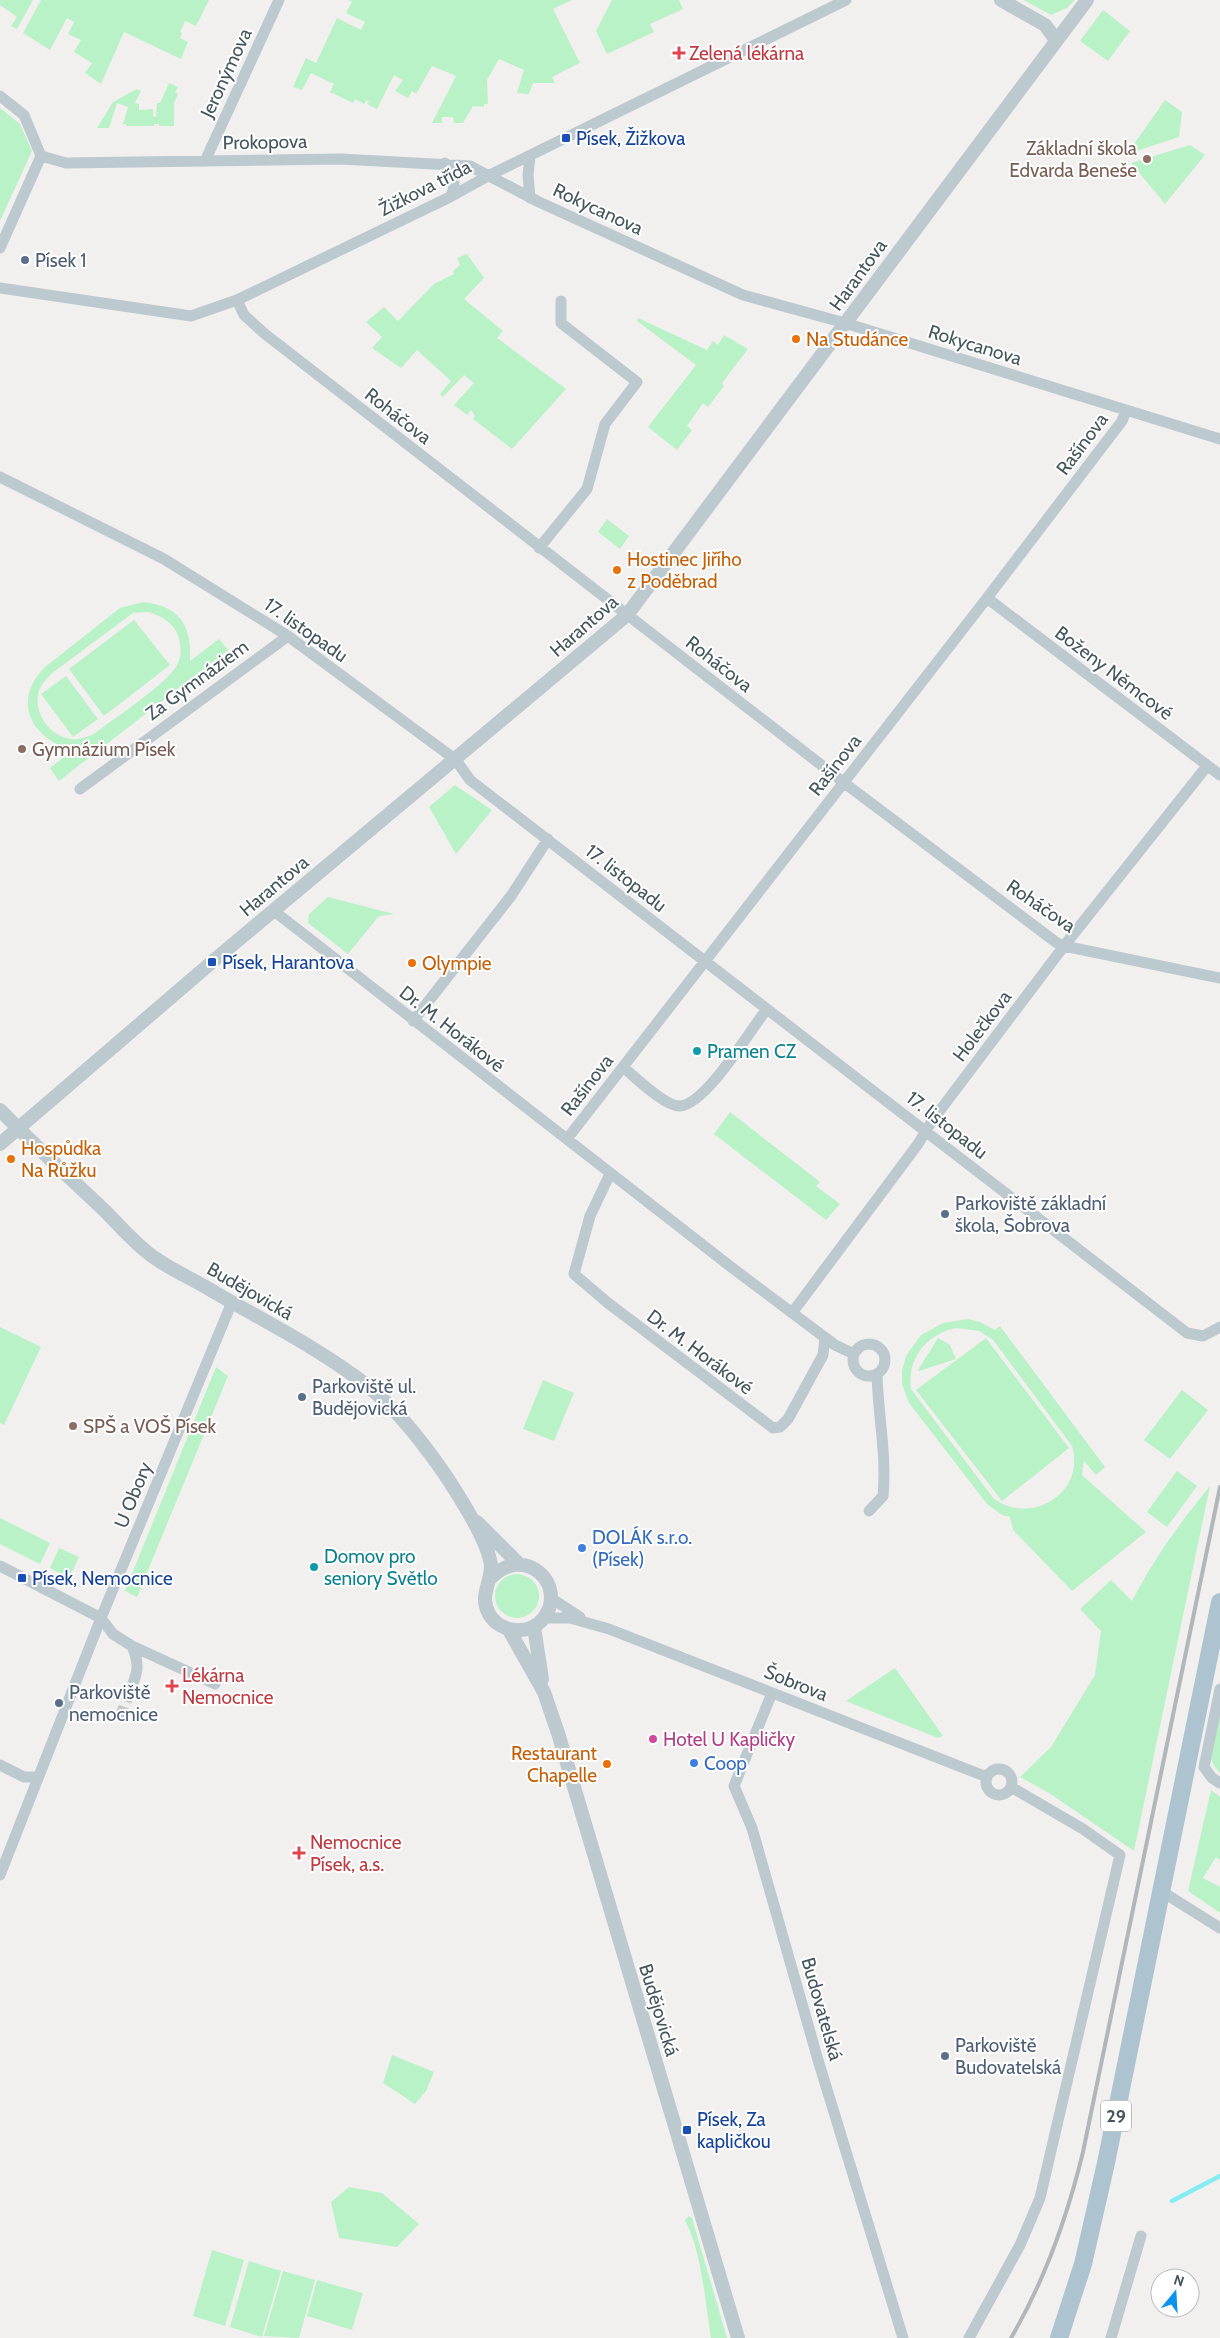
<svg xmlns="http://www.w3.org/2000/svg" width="1220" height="2338" font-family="Cabin,sans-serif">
	<rect width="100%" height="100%" fill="#f2efef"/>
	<path fill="#baf2c7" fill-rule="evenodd" d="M0 0H33L17 29 11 26 17 17 0 5Z
		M41 0H209L196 26 185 21 180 32 182 33 180 38 188 42 181 59 124 32 101 84 85 73 92 63 74 52 81 40 68 34 74 22 67 18 50 50 23 33Z
		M349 0H572L553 9 580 63 552 77 555 83H533L529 94 517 93 524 70 499 59 487 80 488 104H484V107L473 106 463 123H454L453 117H442V123H432L456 76 432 66 416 94 412 91 408 98 395 91 403 80 394 75 377 109 367 104 369 101 367 100 364 104 355 99 353 103 330 92 334 84 311 73 302 90 293 87 306 58 316 63 337 18 361 30 365 22 346 13 352 2Z
		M612 0H679L683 9 650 24 654 32 607 54 596 31Z
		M1024 0H1075L1067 8 1051 15Z
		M1103 10 1130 31 1108 61 1080 41Z
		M169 83 178 87 175 92 178 94 174 103V126H159V124H154V126H126V124H123L128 107 117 103 109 128H97L113 102 137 89 141 91 135 103 139 104V110L153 109V116L156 117 157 103H160Z
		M1165 100 1182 112 1179 137 1127 154Z
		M0 108 20 124 32 151 0 221Z
		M1190 145 1205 155 1165 204 1131 163Z
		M467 254 484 278 464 299 503 331 497 338 566 389 512 449 473 419 475 416 471 410 467 415 454 405 474 383 464 375 443 397 440 394 451 381 417 350 401 368 372 348 382 337 366 322 384 307 398 321 434 284 454 274 453 271 460 265 457 258Z
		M638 318 707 350 713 341 718 345 724 335 748 349 722 383 724 386 708 407 703 403 687 426 692 430 677 450 648 427 696 365 637 321Z
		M607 519 629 536 620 549 598 532Z
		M143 602C180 606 192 626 190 661L219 639 228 650 59 781 50 768 73 750C31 739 11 701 45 667L120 608ZM148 612C162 616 176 624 179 639 181 648 182 656 177 665 167 684 113 719 94 734 86 737 80 740 71 739 47 736 30 708 41 686 44 682 48 677 51 674L133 613Z
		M134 620 170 665 104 716 69 669Z
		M66 676 98 719 73 737 41 694Z
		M455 785 492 810 456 854 429 807Z
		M328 897 394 914 379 916 348 954 308 923 309 914Z
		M730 1112 820 1182 816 1186 840 1204 826 1220 714 1134Z
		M968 1319 980 1322 995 1330 1000 1326 1105 1467 1096 1475 1084 1461 1082 1475 1146 1532 1072 1591 1013 1530 1010 1517 1002 1515 987 1504 909 1403 902 1384V1371L906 1356 921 1335 943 1323ZM956 1328 979 1331 993 1340 1072 1446C1086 1492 1032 1526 994 1499L911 1389C907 1359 926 1334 956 1328Z
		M0 1327 41 1347 4 1425 0 1423Z
		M938 1338 950 1345 956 1359 919 1371 918 1370Z
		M986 1338 1069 1448 1002 1501 916 1390Z
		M216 1367 228 1376 137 1597 125 1591Z
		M543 1380 574 1393 554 1441 523 1429Z
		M1182 1390 1208 1410 1170 1459 1144 1440Z
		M1177 1471 1197 1486 1167 1527 1147 1512Z
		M1210 1486 1134 1851 1049 1793 1020 1777 1051 1747 1095 1675 1101 1631 1080 1609 1111 1580 1132 1601C1155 1557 1179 1524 1210 1486Z
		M0 1518 50 1543 40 1564 0 1544Z
		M59 1548 79 1557 69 1578 50 1568Z
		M495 1596a22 22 0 1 1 44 0a22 22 0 1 1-44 0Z
		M895 1668 943 1736 938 1738 846 1701Z
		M1220 1712V1773L1213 1764 1211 1758Z
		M1211 1790 1220 1797V1860L1216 1857 1203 1878 1220 1887V1913L1188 1891Z
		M392 2055 434 2072 426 2091 415 2104 383 2083Z
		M349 2187 382 2193 419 2224 397 2247 339 2238 331 2202Z
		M689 2216 692 2218 727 2338H711C705 2301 702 2253 685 2220Z
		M212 2250 244 2260 225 2326 193 2316Z
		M249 2261 281 2271 262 2337 230 2327Z
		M283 2271 315 2280 299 2338 264 2336Z
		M317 2280 363 2293 352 2330 307 2316Z"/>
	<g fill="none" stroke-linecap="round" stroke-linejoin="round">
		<path stroke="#85edf2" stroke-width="4.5" d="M1172 2201 1220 2176"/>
		<path stroke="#c7c9cb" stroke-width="11" stroke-dasharray="11 5.5" stroke-linecap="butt" d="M120 1717 130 1691"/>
		<path stroke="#bcc9cf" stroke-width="11" d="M0 96 24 115 41 156
			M41 156 66 163 341 159 470 166 539 202 743 295 845 323 1220 439
			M530 156 528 175 530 198
			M205 161 279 0
			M445 163C453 176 458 183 450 197
			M0 248 41 156
			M0 288 191 316 237 300 450 197 488 176 846 0
			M237 300 244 315 265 334 851 788 1057 943 1064 946 1220 978
			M0 477 164 559 288 636 456 760 470 780 1187 1333 1203 1336 1220 1327
			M539 548 587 489 605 424 637 382 561 323V301
			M987 598 1220 775
			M80 789 288 636
			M274 911 735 1270 835 1345 854 1354
			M413 1021 511 896 548 839
			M623 1067C635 1077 665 1107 680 1106 706 1104 750 1031 766 1010
			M567 1139 987 598 1122 421 1126 410
			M610 1174 590 1216 574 1274 608 1303 773 1428 780 1427 788 1419 823 1355 825 1337
			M792 1313 918 1144 932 1121 1064 946 1207 766
			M853 1360a16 16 0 1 1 32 0a16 16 0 1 1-32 0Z
			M869 1511 883 1496C887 1456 878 1415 877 1374
			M0 1566 101 1618 113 1634 132 1646 215 1684
			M551 1598 580 1617
			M544 1618H570L609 1629 987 1777
			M1220 1689 1204 1767 1212 1778 1220 1783
			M130 1691C138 1672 140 1665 132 1646
			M772 1693 734 1786 752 1828 818 2060 903 2338
			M0 1765 24 1777H38
			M986 1782a13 13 0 1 1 26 0a13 13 0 1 1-26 0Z
			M0 1875 101 1618 232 1302
			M1161 1891 1220 1928
			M969 2338 1020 2245 1040 2198 1120 1855 1083 1829 1011 1787
			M1111 2338 1141 2236"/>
		<path stroke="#bcc9cf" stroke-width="14" d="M1001 0 1045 25 1056 40
			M0 1110C34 1145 70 1178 105 1211 121 1227 137 1246 155 1258 173 1271 195 1280 214 1292 266 1322 322 1350 369 1387 391 1405 411 1428 428 1451 445 1473 489 1539 491 1566 491 1584 479 1596 489 1614 500 1633 529 1636 543 1619 570 1585 523 1541 489 1580
			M0 1144 212 962 627 615 1087 0
			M477 1522 519 1564
			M534 1627 542 1679
			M509 1630 544 1692 558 1733 738 2338"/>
		<path stroke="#adc4d0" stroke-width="18" d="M1059 2338 1083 2264 1106 2163 1220 1602"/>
		<path stroke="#b1b6ba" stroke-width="4" d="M1011 2338C1045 2280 1067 2218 1083 2152L1220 1487"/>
	</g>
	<g fill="#e0444e" stroke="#fff" stroke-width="2">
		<path d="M676.5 45.5h5v5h5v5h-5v5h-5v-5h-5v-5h5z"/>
		<path d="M169.5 1678.5h5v5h5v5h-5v5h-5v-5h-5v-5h5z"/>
		<path d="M296.5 1845.5h5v5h5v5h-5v5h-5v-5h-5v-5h5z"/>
	</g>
	<g fill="#1a4fb4" stroke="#fff" stroke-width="2">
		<rect x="561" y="133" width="10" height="10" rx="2.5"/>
		<rect x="207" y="957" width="10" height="10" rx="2.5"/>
		<rect x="17" y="1573" width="10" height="10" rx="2.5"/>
		<rect x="682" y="2125" width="10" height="10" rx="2.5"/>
	</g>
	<g fill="#8d6e63" stroke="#fff" stroke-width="2">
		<circle cx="1147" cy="159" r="5"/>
		<circle cx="22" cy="749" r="5"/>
		<circle cx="73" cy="1426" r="5"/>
	</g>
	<g fill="#5c6f8a" stroke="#fff" stroke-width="2">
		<circle cx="25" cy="260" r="5"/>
		<circle cx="945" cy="1214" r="5"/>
		<circle cx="302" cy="1397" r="5"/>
		<circle cx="59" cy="1703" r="5"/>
		<circle cx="945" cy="2056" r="5"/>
	</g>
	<g fill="#e8710a" stroke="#fff" stroke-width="2">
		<circle cx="796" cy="339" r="5"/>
		<circle cx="617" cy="570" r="5"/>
		<circle cx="412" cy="963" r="5"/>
		<circle cx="11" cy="1159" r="5"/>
		<circle cx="607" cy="1764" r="5"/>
	</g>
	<g fill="#0f9aa8" stroke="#fff" stroke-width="2">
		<circle cx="697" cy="1051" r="5"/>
		<circle cx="314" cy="1567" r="5"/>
	</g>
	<g fill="#3f7fe0" stroke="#fff" stroke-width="2">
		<circle cx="582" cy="1548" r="5"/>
		<circle cx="694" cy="1763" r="5"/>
	</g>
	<circle fill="#d1479c" stroke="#fff" stroke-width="2" cx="653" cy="1739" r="5"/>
	<g text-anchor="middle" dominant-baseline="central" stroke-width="4" stroke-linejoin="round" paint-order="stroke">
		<rect fill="#fff" stroke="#7e898e" stroke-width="1" x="1101" y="2100.5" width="30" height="31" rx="4"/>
		<g font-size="18" font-weight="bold" fill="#46565e">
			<text x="1116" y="2116">29</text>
		</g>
		<g font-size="19" fill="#be3a42" stroke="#fff" text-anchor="start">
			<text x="689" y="53">Zelená lékárna</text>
			<text x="182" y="1675">Lékárna<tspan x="182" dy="22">Nemocnice</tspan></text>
			<text x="310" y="1842">Nemocnice<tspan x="310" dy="22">Písek, a.s.</tspan></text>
		</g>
		<g font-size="19" fill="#46565e" stroke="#fff">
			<text transform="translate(226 73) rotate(-65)">Jeronýmova</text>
			<text transform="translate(265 142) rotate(-1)">Prokopova</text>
			<text transform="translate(425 188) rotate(-27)">Žižkova třída</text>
			<text transform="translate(598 209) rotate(25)">Rokycanova</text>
			<text transform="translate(858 275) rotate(-54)">Harantova</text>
			<text transform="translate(975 345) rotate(17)">Rokycanova</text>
			<text transform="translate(398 416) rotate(38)">Roháčova</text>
			<text transform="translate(1082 444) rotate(-53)">Rašínova</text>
			<text transform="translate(584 626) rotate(-41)">Harantova</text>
			<text transform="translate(306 630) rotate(35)">17. listopadu</text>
			<text transform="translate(719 664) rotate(38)">Roháčova</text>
			<text transform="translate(1114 673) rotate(37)">Boženy Němcové</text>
			<text transform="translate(197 680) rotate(-36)">Za Gymnáziem</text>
			<text transform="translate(835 765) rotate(-52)">Rašínova</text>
			<text transform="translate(626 878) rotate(38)">17. listopadu</text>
			<text transform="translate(274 886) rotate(-40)">Harantova</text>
			<text transform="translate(1041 906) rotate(34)">Roháčova</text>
			<text transform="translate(982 1026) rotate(-53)">Holečkova</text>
			<text transform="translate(452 1029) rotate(38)">Dr. M. Horákové</text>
			<text transform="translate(587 1085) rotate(-52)">Rašínova</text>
			<text transform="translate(947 1125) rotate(38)">17. listopadu</text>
			<text transform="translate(250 1291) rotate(30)">Budějovická</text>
			<text transform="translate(700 1352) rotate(37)">Dr. M. Horákové</text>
			<text transform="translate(133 1495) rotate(-68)">U Obory</text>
			<text transform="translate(796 1683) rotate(22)">Šobrova</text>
			<text transform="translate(822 2009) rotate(74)">Budovatelská</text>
			<text transform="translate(659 2010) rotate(73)">Budějovická</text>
		</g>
		<g font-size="19" fill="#164399" stroke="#fff" text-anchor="start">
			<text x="576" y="138">Písek, Žižkova</text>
			<text x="222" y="962">Písek, Harantova</text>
			<text x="32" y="1578">Písek, Nemocnice</text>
			<text x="697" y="2119">Písek, Za<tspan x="697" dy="22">kapličkou</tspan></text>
		</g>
		<g font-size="19" fill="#785e54" stroke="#fff" text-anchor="start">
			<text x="1137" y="148" text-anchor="end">Základní škola<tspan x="1137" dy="22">Edvarda Beneše</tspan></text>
			<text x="32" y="749">Gymnázium Písek</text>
			<text x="83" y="1426">SPŠ a VOŠ Písek</text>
		</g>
		<g font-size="19" fill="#4e5e75" stroke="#fff" text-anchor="start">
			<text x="35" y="260">Písek 1</text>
			<text x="955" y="1203">Parkoviště základní<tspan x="955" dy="22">škola, Šobrova</tspan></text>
			<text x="312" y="1386">Parkoviště ul.<tspan x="312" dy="22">Budějovická</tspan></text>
			<text x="69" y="1692">Parkoviště<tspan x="69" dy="22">nemocnice</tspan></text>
			<text x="955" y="2045">Parkoviště<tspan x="955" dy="22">Budovatelská</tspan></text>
		</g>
		<g font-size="19" fill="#c56008" stroke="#fff" text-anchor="start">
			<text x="806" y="339">Na Studánce</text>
			<text x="627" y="559">Hostinec Jiřího<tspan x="627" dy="22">z Poděbrad</tspan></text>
			<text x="422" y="963">Olympie</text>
			<text x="21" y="1148">Hospůdka<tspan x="21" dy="22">Na Růžku</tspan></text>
			<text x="597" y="1753" text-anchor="end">Restaurant<tspan x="597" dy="22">Chapelle</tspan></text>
		</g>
		<g font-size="19" fill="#0d838f" stroke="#fff" text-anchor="start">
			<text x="707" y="1051">Pramen CZ</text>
			<text x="324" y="1556">Domov pro<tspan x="324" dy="22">seniory Světlo</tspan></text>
		</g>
		<g font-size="19" fill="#366cbe" stroke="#fff" text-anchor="start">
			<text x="592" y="1537">DOLÁK s.r.o.<tspan x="592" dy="22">(Písek)</tspan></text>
			<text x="704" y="1763">Coop</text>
		</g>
		<g font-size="19" fill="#b23c85" stroke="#fff" text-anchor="start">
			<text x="663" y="1739">Hotel U Kapličky</text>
		</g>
	</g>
	<g transform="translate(1175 2293) rotate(18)"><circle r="24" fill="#ffffff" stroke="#b5bbbf"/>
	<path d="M0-4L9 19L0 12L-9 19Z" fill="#0c93ee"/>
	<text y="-8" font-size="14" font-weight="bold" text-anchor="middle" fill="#46565e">N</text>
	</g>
</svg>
